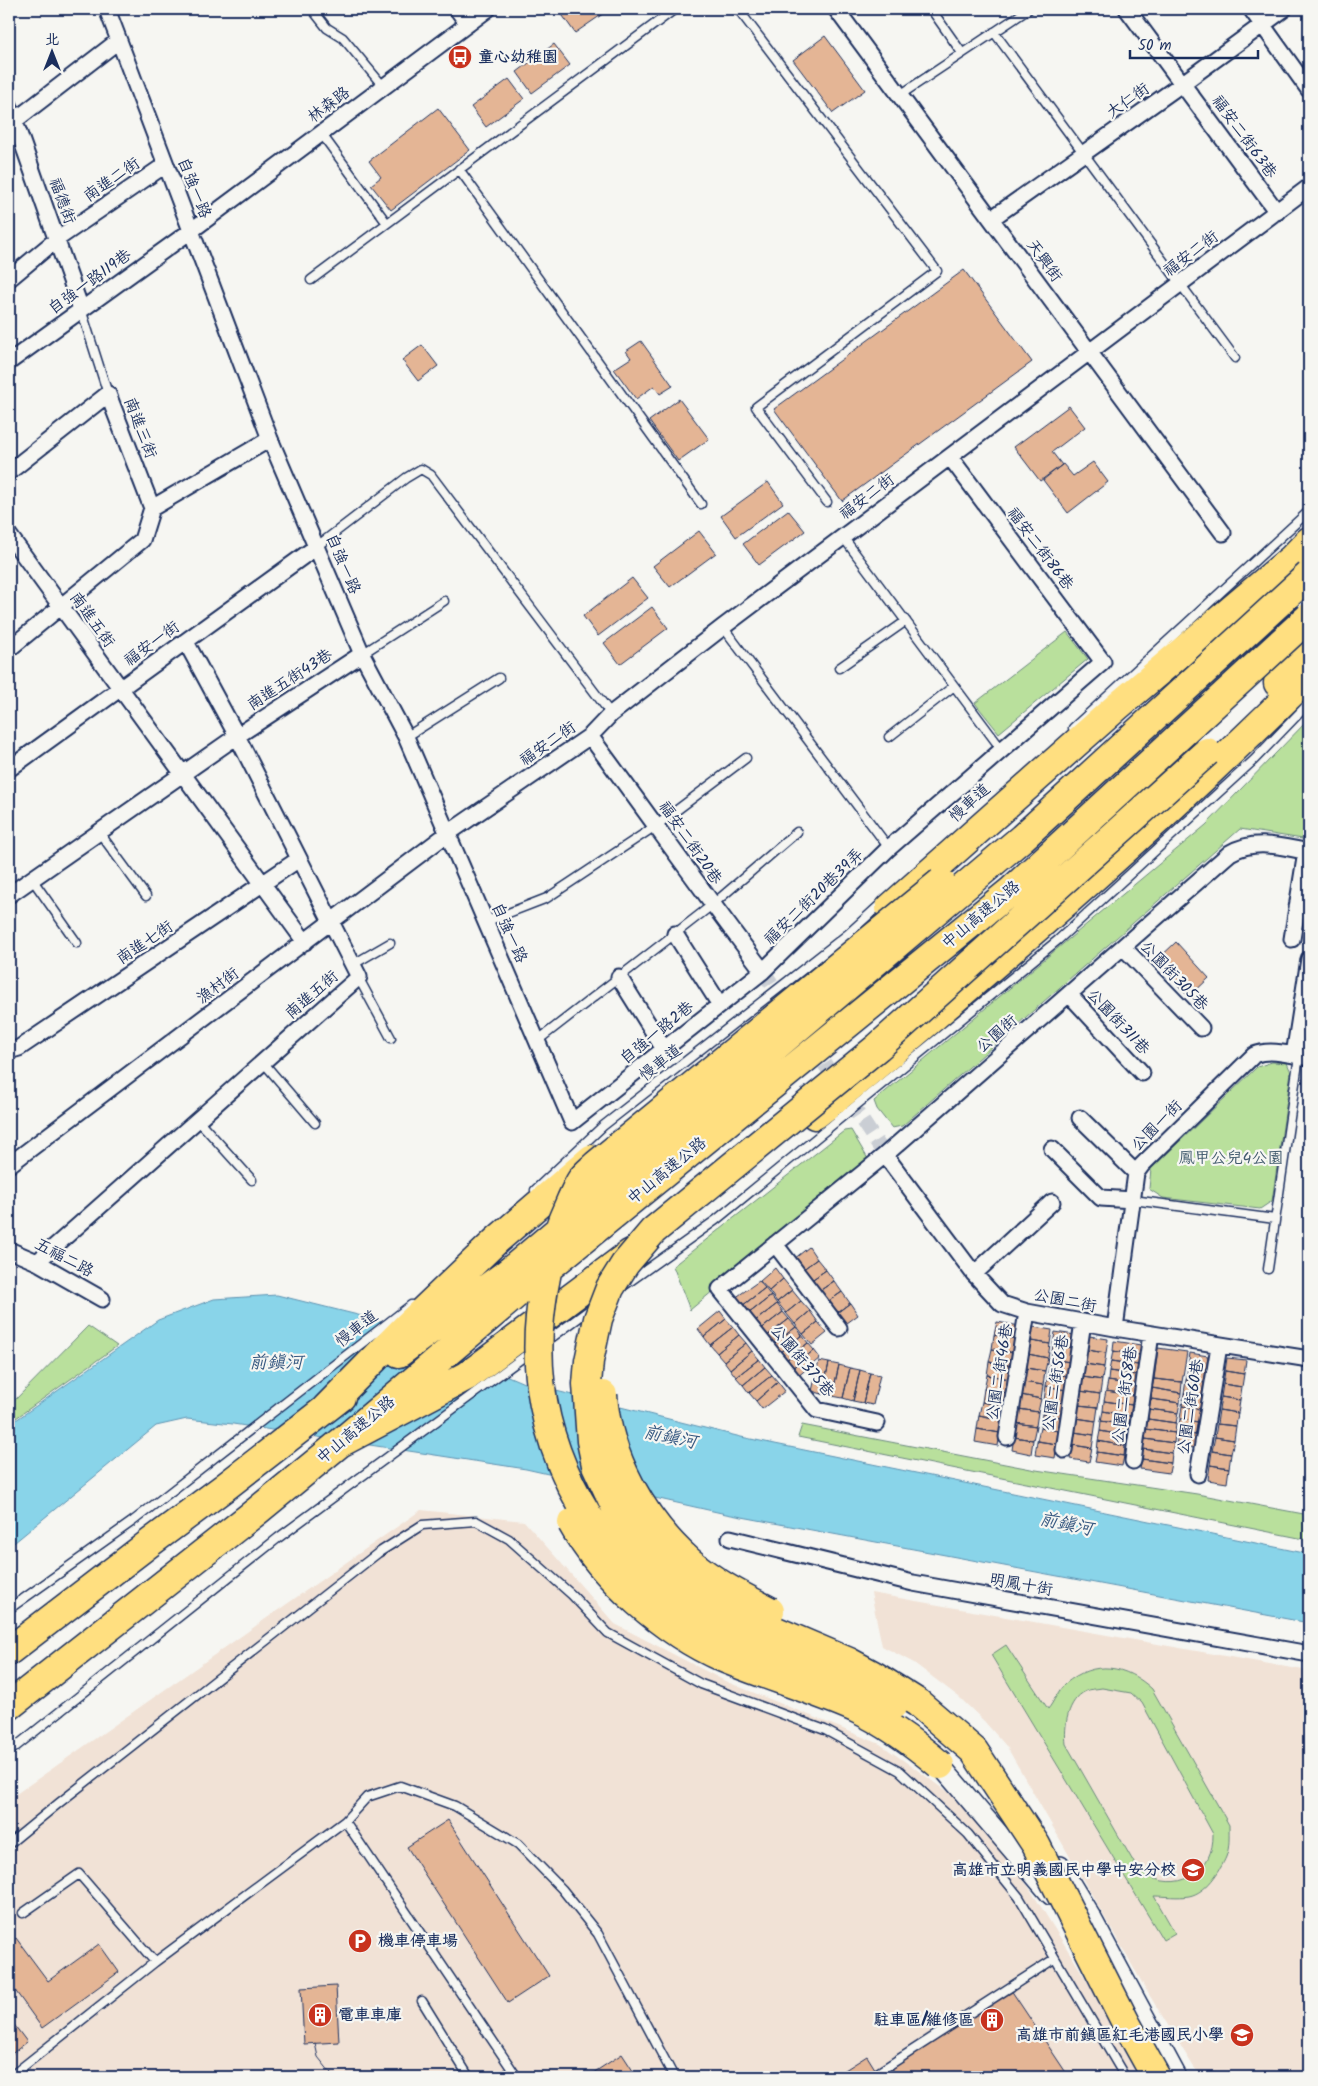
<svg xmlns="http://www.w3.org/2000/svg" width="1318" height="2086" font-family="Kalam,'LXGW WenKai TC',sans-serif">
	<rect width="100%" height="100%" fill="#f6f6f2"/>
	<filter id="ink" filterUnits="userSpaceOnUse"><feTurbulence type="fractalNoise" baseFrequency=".02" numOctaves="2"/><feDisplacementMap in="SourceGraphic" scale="10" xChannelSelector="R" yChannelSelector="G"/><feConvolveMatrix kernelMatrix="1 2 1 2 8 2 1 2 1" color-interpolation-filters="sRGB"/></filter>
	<g filter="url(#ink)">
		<path fill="#f1e2d6" d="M421 1510 524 1521 615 1624 725 1681 880 1744 960 1800 1028 1886 1147 2077H9V1799Z
			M871 1593 1309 1671V2077H1200L1148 1993 1007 1747 984 1721 959 1697 914 1663 882 1646Z"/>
		<path fill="#b9e09c" stroke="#6a887d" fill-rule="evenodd" d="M1067 632 1088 659 999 733 975 703Z
			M1309 719V840L1240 829 902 1126 892 1128 877 1109 874 1101 1206 825Z
			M1272 1062 1287 1063 1291 1072 1272 1201 1260 1209 1163 1198 1149 1189 1151 1169 1257 1067Z
			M851 1130 868 1159 864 1166 690 1310 673 1266 844 1131Z
			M88 1326 117 1346 9 1423V1406Z
			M802 1425 1036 1470 1197 1494 1309 1515V1540L798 1437Z
			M1006 1645 1048 1709C1054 1702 1058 1690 1065 1684 1094 1659 1126 1665 1152 1689L1229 1825C1229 1836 1230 1847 1226 1857 1220 1871 1206 1893 1189 1896 1178 1898 1165 1896 1154 1896L1175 1933 1163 1940 991 1655ZM1102 1688 1131 1693 1142 1703 1213 1834C1214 1869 1183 1892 1150 1877 1145 1875 1141 1871 1137 1868L1066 1744C1064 1727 1067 1700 1086 1691 1090 1689 1097 1689 1102 1688Z"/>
		<path fill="#89d4e9" stroke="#5d92b1" d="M277 1295 374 1319 524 1383 741 1437 1309 1554V1623L726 1514 526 1469 233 1424 187 1419 156 1426 9 1547V1425L158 1320 214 1299Z"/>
		<path fill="#e4b595" stroke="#1b2f5e" d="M558 9H610L575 33Z
			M825 36 865 90 833 113 793 60Z
			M554 44 570 65 532 93 517 72Z
			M509 79 524 99 486 127 471 107Z
			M438 108 470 150 391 210 371 185 381 177 369 161Z
			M964 270 1032 362 842 501 774 409Z
			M641 341 673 386 660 394 654 386 636 399 614 369 631 358 626 351Z
			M422 345 438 366 418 381 402 360Z
			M679 399 709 439 678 461 649 421Z
			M1069 406 1085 427 1052 452 1062 465 1040 481 1014 447Z
			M1093 462 1108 482 1068 513 1043 480 1063 464 1073 476Z
			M768 482 783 503 736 537 721 516Z
			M788 510 805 531 759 565 743 544Z
			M699 531 716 553 670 587 653 566Z
			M632 578 648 598 598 636 583 616Z
			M652 607 668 628 620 664 604 643Z
			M1176 942 1209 978 1189 997 1156 961Z
			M809 1247 817 1259 802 1270 794 1259Z
			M817 1259 826 1270 810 1281 802 1270Z
			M775 1268 783 1279 769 1291 760 1281Z
			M826 1270 834 1281 818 1292 810 1281Z
			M783 1279 792 1290 777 1302 769 1291Z
			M759 1281 765 1288 742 1306 735 1298Z
			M834 1281 842 1292 826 1303 818 1292Z
			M765 1288 771 1296 748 1314 742 1306Z
			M792 1290 801 1301 786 1313 777 1302Z
			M842 1292 850 1303 834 1315 826 1303Z
			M771 1296 777 1304 754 1322 748 1314Z
			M801 1301 810 1311 795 1324 786 1313Z
			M850 1303 858 1315 843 1326 834 1315Z
			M777 1304 783 1312 760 1330 754 1322Z
			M720 1311 726 1319 704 1337 698 1329Z
			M810 1311 818 1322 803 1334 795 1324Z
			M783 1312 789 1319 766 1337 760 1330Z
			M726 1319 733 1327 710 1345 704 1337Z
			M789 1319 796 1327 772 1345 766 1337Z
			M818 1322 827 1333 812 1345 803 1334Z
			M997 1322 1020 1326 1017 1339 994 1335Z
			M733 1327 739 1335 717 1353 710 1345Z
			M796 1327 802 1335 779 1353 772 1345Z
			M1033 1327 1052 1330 1050 1344 1031 1341Z
			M1055 1332 1075 1335 1072 1348 1053 1345Z
			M739 1335 746 1343 724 1361 717 1353Z
			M802 1335 808 1343 785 1361 779 1353Z
			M994 1335 1017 1339 1015 1353 992 1349Z
			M1089 1336 1108 1339 1106 1353 1087 1350Z
			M1031 1341 1050 1344 1048 1358 1028 1354Z
			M1114 1341 1141 1345 1140 1355 1113 1351Z
			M746 1343 752 1351 730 1369 724 1361Z
			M808 1343 814 1350 791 1369 785 1361Z
			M1053 1345 1072 1348 1070 1362 1051 1359Z
			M1158 1348 1187 1352 1182 1382 1154 1379Z
			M992 1349 1015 1353 1013 1366 989 1362Z
			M814 1350 820 1358 797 1377 791 1369Z
			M1087 1350 1106 1353 1104 1367 1085 1364Z
			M752 1351 759 1359 736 1377 730 1369Z
			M1113 1351 1140 1355 1138 1365 1111 1361Z
			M1190 1353 1208 1356 1206 1369 1188 1367Z
			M1028 1354 1048 1358 1045 1371 1026 1368Z
			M1227 1358 1246 1360 1244 1374 1225 1371Z
			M759 1359 765 1367 743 1385 736 1377Z
			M1051 1359 1070 1362 1068 1376 1048 1373Z
			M819 1361 829 1363 822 1394 812 1391Z
			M1111 1361 1138 1365 1136 1375 1109 1371Z
			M989 1362 1013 1366 1010 1379 987 1375Z
			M829 1363 839 1365 832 1396 822 1394Z
			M1085 1364 1104 1367 1102 1380 1083 1377Z
			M839 1365 850 1368 843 1398 832 1396Z
			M765 1367 772 1375 749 1393 743 1385Z
			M1188 1367 1206 1369 1204 1382 1186 1380Z
			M850 1368 860 1370 853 1401 843 1398Z
			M1026 1368 1045 1371 1043 1385 1023 1382Z
			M860 1370 870 1373 863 1403 853 1401Z
			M1109 1371 1136 1375 1135 1385 1108 1381Z
			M1225 1371 1244 1374 1242 1387 1223 1384Z
			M870 1373 880 1375 873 1405 863 1403Z
			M1048 1373 1068 1376 1066 1390 1046 1386Z
			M772 1375 778 1382 756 1401 749 1393Z
			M987 1375 1010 1379 1008 1393 984 1389Z
			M1083 1377 1102 1380 1100 1394 1080 1391Z
			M1154 1379 1182 1382 1181 1393 1152 1388Z
			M1186 1380 1204 1382 1202 1395 1184 1393Z
			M1108 1381 1135 1385 1133 1395 1106 1391Z
			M778 1382 785 1391 762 1409 756 1401Z
			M1023 1382 1043 1385 1041 1399 1021 1395Z
			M1223 1384 1242 1387 1240 1400 1221 1397Z
			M1046 1386 1066 1390 1064 1403 1044 1400Z
			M1152 1388 1181 1393 1180 1403 1151 1399Z
			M984 1389 1008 1393 1005 1406 982 1402Z
			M1080 1391 1100 1394 1098 1407 1078 1405Z
			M1106 1391 1133 1395 1132 1405 1104 1401Z
			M1184 1393 1202 1395 1200 1409 1182 1406Z
			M1021 1395 1041 1399 1038 1412 1019 1409Z
			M1221 1397 1240 1400 1238 1413 1219 1410Z
			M1151 1399 1180 1403 1178 1413 1149 1409Z
			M1044 1400 1064 1403 1061 1417 1042 1414Z
			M1104 1401 1132 1405 1130 1416 1103 1411Z
			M982 1402 1005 1406 1003 1420 979 1415Z
			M1078 1405 1098 1407 1096 1421 1076 1418Z
			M1182 1406 1200 1409 1198 1422 1180 1419Z
			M1019 1409 1038 1412 1036 1426 1016 1423Z
			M1149 1409 1178 1413 1176 1423 1148 1419Z
			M1219 1410 1238 1413 1236 1426 1217 1424Z
			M1103 1411 1130 1416 1128 1425 1101 1421Z
			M1042 1414 1061 1417 1059 1431 1040 1428Z
			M979 1415 1003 1420 1000 1433 977 1429Z
			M1076 1418 1096 1421 1094 1435 1074 1432Z
			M1148 1419 1176 1423 1175 1433 1146 1429Z
			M1180 1419 1198 1422 1196 1435 1178 1432Z
			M1101 1421 1128 1425 1127 1436 1100 1431Z
			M1016 1423 1036 1426 1033 1440 1014 1437Z
			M1217 1424 1236 1426 1234 1440 1215 1437Z
			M1040 1428 1059 1431 1057 1444 1037 1441Z
			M977 1429 1000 1433 998 1446 975 1442Z
			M1146 1429 1175 1433 1174 1443 1145 1439Z
			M1100 1431 1127 1436 1125 1446 1098 1441Z
			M1074 1432 1094 1435 1092 1448 1072 1445Z
			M1178 1432 1196 1435 1194 1448 1176 1445Z
			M1014 1437 1033 1440 1031 1454 1012 1450Z
			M1215 1437 1234 1440 1231 1454 1212 1451Z
			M1145 1439 1174 1443 1172 1453 1143 1449Z
			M1037 1441 1057 1444 1055 1458 1035 1455Z
			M1098 1441 1125 1446 1124 1456 1097 1452Z
			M1072 1445 1092 1448 1089 1462 1070 1459Z
			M1143 1449 1172 1453 1171 1463 1142 1459Z
			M1212 1451 1231 1454 1229 1468 1210 1465Z
			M1097 1452 1124 1456 1122 1466 1095 1462Z
			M1142 1459 1171 1463 1169 1473 1140 1469Z
			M1210 1465 1229 1468 1227 1483 1208 1480Z
			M448 1820 549 1976 508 2003 407 1847Z
			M16 1938 48 1981 99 1944 119 1972 42 2028 9 1982V1943Z
			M1007 1984 1069 2077H834L867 2056 877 2072Z
			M336 1986 339 2042 304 2044 301 1988Z
			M9 2018 27 2042 9 2056Z
			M622 2054 637 2077H587Z"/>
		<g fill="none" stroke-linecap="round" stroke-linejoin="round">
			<path stroke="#caced4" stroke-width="15" stroke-dasharray="15 8" stroke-linecap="butt" d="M763 971 791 1013
				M812 1045 885 1155"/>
			<g stroke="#1b2f5e" stroke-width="11">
				<path id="service" d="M312 9 327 28 343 38 383 86
					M738 9 937 271 756 407 827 502
					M931 9 962 53
					M994 32 1235 358
					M900 95 1029 9
					M321 133 386 222
					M459 169 701 504
					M311 280 675 9
					M81 309 108 394
					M843 537 1002 750
					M316 547 406 478 421 469 431 475 611 714
					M723 627 889 848
					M362 654 444 601
					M839 668 906 621
					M1073 728 1309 511
					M406 737 499 678
					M889 737 954 686
					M99 832 146 896
					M32 879 77 943
					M485 922 547 898 657 825 746 758
					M352 965 390 943
					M357 975 391 1038
					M537 1041 712 905 797 832
					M263 1062 315 1123
					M198 1120 252 1180
					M535 1190 603 1126 848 934 884 901
					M1133 1200 1275 1219
					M1268 1269 1299 1056
					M622 1287 716 1220 1058 940 1254 760 1309 703
					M547 1341 592 1308
					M9 1609 133 1521 411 1305
					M9 1752 278 1538 533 1350
					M345 1821 367 1797 400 1786 455 1806 518 1844 562 1889 598 1934 674 2077
					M9 1844 59 1803 378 1553 422 1525 476 1521 509 1539 572 1595 608 1633 701 1684 825 1730 900 1771 968 1834 1019 1897 1125 2077
					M23 1913 79 1874 155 1962
					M422 2001 469 2077
					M10 2077 155 1962 345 1821 517 2077
					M871 2077 1054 1959"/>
			</g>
			<g stroke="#1b2f5e" stroke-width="19">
				<path id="minor" d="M107 9 270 439 362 654 406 737 572 1122 763 971 889 848 1103 662 950 457
					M457 9 468 24
					M836 9 1223 533
					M1127 9 1277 212
					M1251 9 1309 90
					M9 105 81 309
					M9 125 118 41
					M991 219 1183 83 1284 9
					M9 279 57 239 165 165
					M9 362 192 230 488 9
					M9 472 108 394 152 508 142 540 9 649
					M152 508 270 439
					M9 535 305 942
					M590 736C648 814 704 894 763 971
					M9 769 316 547
					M9 895 237 736 362 654
					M675 934 720 1005
					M1292 939 1306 852
					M1123 947 1201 1028
					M619 977 664 1049
					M1069 994 1142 1073
					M9 1051 19 1048 299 859
					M1294 1055 1309 959
					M1080 1118 1136 1173
					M1052 1149 1101 1198 1133 1200
					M885 1155 974 1274 1002 1304 1027 1312 1115 1328 1309 1359
					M9 1165 447 834 590 736 611 714 723 627 1309 187
					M775 1244 839 1328
					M9 1250 37 1262 102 1299
					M37 1262 359 977 237 736 186 642
					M974 1274 1052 1202
					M1115 1328 1136 1173 1142 1165 1254 1055C1270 1048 1292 1055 1309 1058
					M877 1423 817 1410 720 1289 885 1155 1230 853C1255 838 1282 847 1309 852
					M1007 1437 1027 1312
					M1064 1450 1083 1322
					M1133 1461 1151 1334
					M1198 1474 1219 1346
					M730 1538 913 1583 1309 1654"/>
			</g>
			<g stroke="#1b2f5e" stroke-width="22">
				<path id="tertiary" d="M940 1765 1051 1895
					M1060 1866 1092 1919 1177 2077"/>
			</g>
			<g stroke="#1b2f5e" stroke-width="31">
				<path id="motorway" d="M1277 574 1309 541
					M1278 683 1309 652
					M890 908 1119 705 1289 561
					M815 1115C882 1063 945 1007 1009 952 1112 863 1213 771 1309 676
					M399 1353 510 1271
					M326 1408 407 1326 497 1240 591 1159
					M340 1443 467 1376 631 1253
					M9 1651 151 1542 225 1487 341 1397
					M9 1706 257 1511 340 1443 521 1290"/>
			</g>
			<use href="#service" stroke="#f6f6f2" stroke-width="8"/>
			<use href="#minor" stroke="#f6f6f2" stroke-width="15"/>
			<use href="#tertiary" stroke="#f6f6f2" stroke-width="19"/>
			<use href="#motorway" stroke="#ffdf80" stroke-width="28"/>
			<path stroke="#1b2f5e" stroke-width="1" d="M315 2043 318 2057 334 2077"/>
			<g stroke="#1b2f5e" stroke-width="31" stroke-linecap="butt">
				<path id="motorway-bridge" d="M510 1271 1022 838 1309 575
					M521 1290 1012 890 1309 617
					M603 1395C607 1457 643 1520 689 1561 713 1582 743 1597 770 1611
					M572 1523C603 1579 664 1632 723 1658 766 1676 812 1689 855 1708 887 1723 914 1743 940 1765
					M893 1705C848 1683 801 1664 755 1644 731 1634 707 1626 686 1613 586 1550 528 1434 540 1317 544 1277 554 1236 571 1200 574 1194 577 1186 581 1180 585 1174 592 1169 597 1164L941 882
					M1156 2077 1126 2023 1036 1845 974 1751 918 1703 875 1676 849 1662 720 1607 677 1579 652 1558 617 1510 596 1465 591 1441 587 1384 589 1361 598 1319 610 1288 625 1264 653 1231 878 1047 1207 752"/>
			</g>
			<use href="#motorway-bridge" stroke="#ffdf80" stroke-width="28"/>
		</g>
	</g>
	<defs>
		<g id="bus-disc" transform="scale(1.25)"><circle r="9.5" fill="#c8321e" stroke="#f6f6f2"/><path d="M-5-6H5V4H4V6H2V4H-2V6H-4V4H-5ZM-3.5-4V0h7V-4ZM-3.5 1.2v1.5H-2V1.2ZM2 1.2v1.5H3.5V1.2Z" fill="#fff"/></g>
		<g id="school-disc" transform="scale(1.25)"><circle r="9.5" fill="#c8321e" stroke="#f6f6f2"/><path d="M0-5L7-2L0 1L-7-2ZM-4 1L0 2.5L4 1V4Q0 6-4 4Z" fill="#fff"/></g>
		<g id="parking-disc" transform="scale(1.25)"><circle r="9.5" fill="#c8321e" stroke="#f6f6f2"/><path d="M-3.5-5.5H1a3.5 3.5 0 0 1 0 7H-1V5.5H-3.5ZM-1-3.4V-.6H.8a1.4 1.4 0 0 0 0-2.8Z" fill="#fff"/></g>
		<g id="building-disc" transform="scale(1.25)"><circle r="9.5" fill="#c8321e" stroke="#f6f6f2"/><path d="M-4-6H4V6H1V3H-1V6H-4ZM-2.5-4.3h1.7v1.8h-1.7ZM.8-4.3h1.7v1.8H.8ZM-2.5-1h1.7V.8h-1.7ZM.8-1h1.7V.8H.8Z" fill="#fff"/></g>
	</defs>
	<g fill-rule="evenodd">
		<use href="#bus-disc" x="460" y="57"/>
		<use href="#school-disc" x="1193" y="1870"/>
		<use href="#parking-disc" x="360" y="1941"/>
		<use href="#building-disc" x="320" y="2015"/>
		<use href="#building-disc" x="992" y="2020"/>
		<use href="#school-disc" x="1242" y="2035"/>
	</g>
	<g text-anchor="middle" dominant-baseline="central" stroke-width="4.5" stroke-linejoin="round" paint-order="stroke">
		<g font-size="16" font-weight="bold" fill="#1b2f5e" stroke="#f6f6f2" text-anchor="start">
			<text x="478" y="57">童心幼稚園</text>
			<text x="1176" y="1870" text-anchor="end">高雄市立明義國民中學中安分校</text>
			<text x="378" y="1941">機車停車場</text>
			<text x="338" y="2015">電車車庫</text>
			<text x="974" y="2020" text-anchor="end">駐車區/維修區</text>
			<text x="1224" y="2035" text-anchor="end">高雄市前鎮區紅毛港國民小學</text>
		</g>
		<g font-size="16" fill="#1b2f5e" stroke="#f6f6f2">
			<text transform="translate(1128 101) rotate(-35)">大仁街</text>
			<text transform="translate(329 105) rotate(-37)">林森路</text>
			<text transform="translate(1244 137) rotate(54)">福安二街63巷</text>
			<text transform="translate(112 180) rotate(-35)">南進二街</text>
			<text transform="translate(194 188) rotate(68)">自強一路</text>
			<text transform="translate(62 201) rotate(70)">福德街</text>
			<text transform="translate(1191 254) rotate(-37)">福安二街</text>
			<text transform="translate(1044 261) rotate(54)">天興街</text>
			<text transform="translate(90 282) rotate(-36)">自強一路119巷</text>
			<text transform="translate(140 428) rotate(69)">南進三街</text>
			<text transform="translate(867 497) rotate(-37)">福安二街</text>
			<text transform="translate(1040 549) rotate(53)">福安二街86巷</text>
			<text transform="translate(343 564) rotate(67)">自強一路</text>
			<text transform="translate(92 620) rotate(54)">南進五街</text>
			<text transform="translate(152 644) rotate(-36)">福安一街</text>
			<text transform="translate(290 680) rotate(-33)">南進五街43巷</text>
			<text transform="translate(548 744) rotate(-35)">福安二街</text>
			<text transform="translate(970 803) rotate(-42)">慢車道</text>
			<text transform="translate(690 843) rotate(55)">福安二街20巷</text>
			<text transform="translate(814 897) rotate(-44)">福安二街20巷39弄</text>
			<text transform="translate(981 915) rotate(-40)">中山高速公路</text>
			<text transform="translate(509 933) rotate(66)">自強一路</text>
			<text transform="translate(145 943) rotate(-34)">南進七街</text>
			<text transform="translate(1174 976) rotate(46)">公園街305巷</text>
			<text transform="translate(218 986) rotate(-37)">漁村街</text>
			<text transform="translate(312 995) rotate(-41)">南進五街</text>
			<text transform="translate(1118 1022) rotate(47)">公園街311巷</text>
			<text transform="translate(657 1033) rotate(-39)">自強一路2巷</text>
			<text transform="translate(997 1034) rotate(-41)">公園街</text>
			<text transform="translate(661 1063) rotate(-38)">慢車道</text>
			<text transform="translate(1157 1126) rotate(-45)">公園一街</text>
			<text transform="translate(667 1171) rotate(-39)">中山高速公路</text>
			<text transform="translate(64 1258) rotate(28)">五福二路</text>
			<text transform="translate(1065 1301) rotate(11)">公園二街</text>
			<text transform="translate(357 1329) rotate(-38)">慢車道</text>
			<text transform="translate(802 1361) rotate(50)">公園街375巷</text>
			<text transform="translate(1000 1372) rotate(-81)">公園二街46巷</text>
			<text transform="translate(1056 1383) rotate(-81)">公園二街56巷</text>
			<text transform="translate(1125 1395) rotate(-82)">公園二街58巷</text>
			<text transform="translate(1191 1407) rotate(-81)">公園二街60巷</text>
			<text transform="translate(356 1430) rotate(-40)">中山高速公路</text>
			<text transform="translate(1021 1585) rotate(10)">明鳳十街</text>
		</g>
		<g font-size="16" fill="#425b6e" stroke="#f6f6f2">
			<text x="1231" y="1158">鳳甲公兒4公園</text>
		</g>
		<g font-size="18" font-style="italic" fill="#365881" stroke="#f6f6f2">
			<text x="276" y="1363">前鎮河</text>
			<text transform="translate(670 1438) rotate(12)">前鎮河</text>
			<text transform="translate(1066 1525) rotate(12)">前鎮河</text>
		</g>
	</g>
	<rect width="1318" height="2086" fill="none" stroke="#f6f6f2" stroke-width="30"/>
	<rect x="15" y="15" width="1288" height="2056" fill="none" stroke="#1b2f5e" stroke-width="2" filter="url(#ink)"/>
	<g transform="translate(52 52)" stroke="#f6f6f2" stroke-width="4" paint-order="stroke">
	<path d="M0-4L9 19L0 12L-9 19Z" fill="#1b2f5e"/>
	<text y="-8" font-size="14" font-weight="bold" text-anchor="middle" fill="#1b2f5e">北</text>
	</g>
	<path d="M1130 50v8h128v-8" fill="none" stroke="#1b2f5e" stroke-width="2.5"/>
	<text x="1138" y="50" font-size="15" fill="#1b2f5e" stroke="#f6f6f2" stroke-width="4" paint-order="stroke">50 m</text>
</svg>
